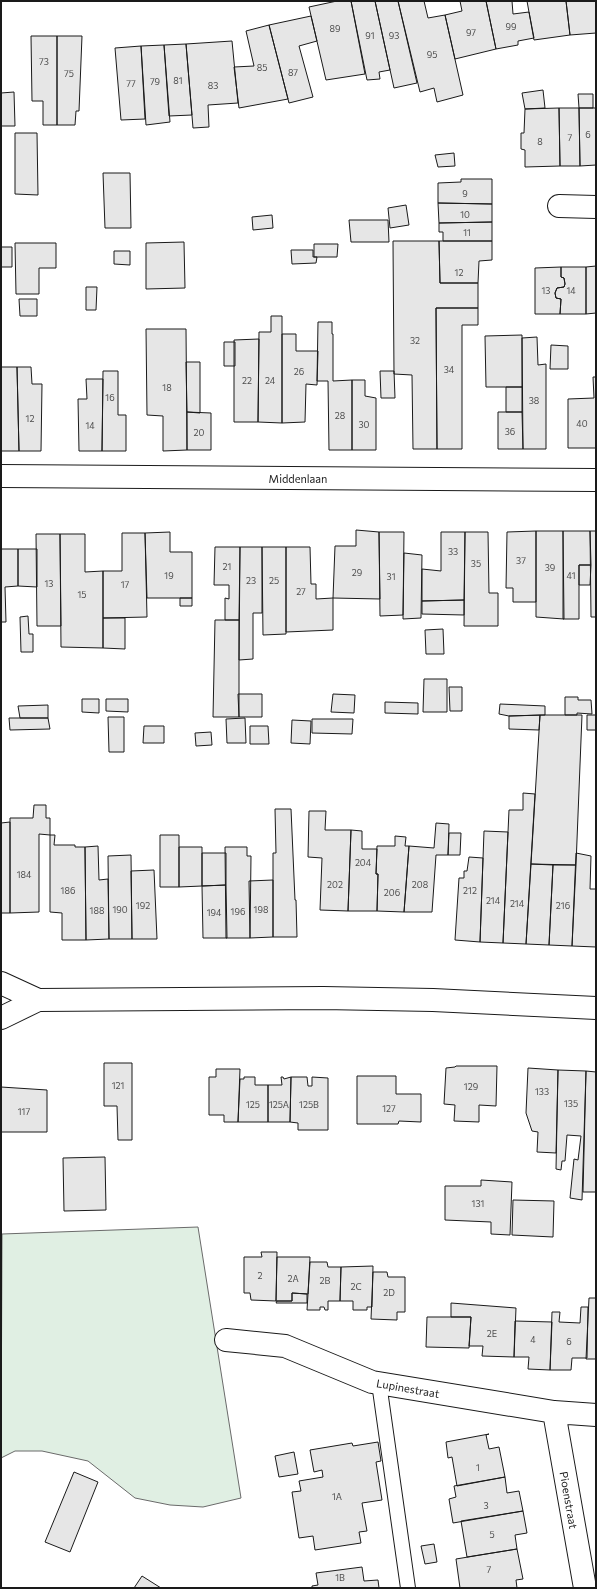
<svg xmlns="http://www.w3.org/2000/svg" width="597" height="1589" font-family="Commissioner,sans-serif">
	<rect width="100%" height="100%" fill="#fff"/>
	<path fill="#e0efe3" stroke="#6a6a6a" d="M198 1227 241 1498 203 1507 170 1505 135 1498 88 1461 42 1451H15L1 1458 2 1234Z"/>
	<path fill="#e6e6e6" stroke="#1a1a1a" d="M337 1H351L365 74 326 80 309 7Z
		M351 1H375L390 70 379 72 380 79 367 80Z
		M375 1H398L417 83 394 88Z
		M398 1H424L428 18 445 15 463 95 437 102 434 88 420 92Z
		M460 1H486L496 49 455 59 445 15 462 11Z
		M486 1H512L513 14 529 12 534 38 518 41V45L496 49Z
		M527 1H566L570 35 534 40Z
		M566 1H596V33L570 35Z
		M311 16 317 41 299 46 313 97 289 103 269 25Z
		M269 25 288 99 239 108 234 67 254 66 246 31Z
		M31 36H57V125H43V101H32Z
		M57 36H82L79 111H76L75 125H57Z
		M232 41 238 103 208 105 209 127 193 128 186 44Z
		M186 44 192 115 169 116 164 45Z
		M164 45 170 122 146 125 141 46Z
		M141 46 145 119 121 120 115 48Z
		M543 90 545 108 525 109 522 93Z
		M14 92 15 126H1V93Z
		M578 94H593V108H579Z
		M559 108 560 166 525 167V150L521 149V133H524L525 109Z
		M559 108H579L580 166H560Z
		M579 108H596V165L580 166Z
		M15 133H37L38 195 15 194Z
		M454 153 455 166 438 167 435 155Z
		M103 173H130L131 228H105Z
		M461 179H492V204L438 203V183L461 182Z
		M438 203 492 204V222L439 223Z
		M406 205 409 225 390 228 388 208Z
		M272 215 273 228 253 230 252 217Z
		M349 220H388L389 242H351Z
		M492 222V241H443V232H439V223Z
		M393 241H439L440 283H478V308H436L437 449H413L412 375 394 374Z
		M439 241H492V260L479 261 478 283H440Z
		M184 242 185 288 146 289V243Z
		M15 243H56V268H39V294H16Z
		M314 244H338L337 257H314Z
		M1 247H12V267H1Z
		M291 250H313V257H317L316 263 292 264Z
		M114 251H130V265L114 264Z
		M596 266V313L586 314V267Z
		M561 267H586V314H560L561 299 556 298 555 293 557 288 564 287 565 284 564 278 561 277Z
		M561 267V277L564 278 565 284 564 287 557 288 555 293 556 298 561 299 560 314H535V268Z
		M86 287H97L96 310H86Z
		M19 299H37V316H20Z
		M436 308H478V325H462V449H437Z
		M271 316H282V423L258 422 259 332H271Z
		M318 322H332V334H333V381L352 380V450H329L328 381H317Z
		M146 329H186L187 450 163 451V416L147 415Z
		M282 334H296V351H318L317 385 306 384 305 422 282 423Z
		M522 335V387H486L485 336Z
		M537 337 538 365 546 364V449H523L522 338Z
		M259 339 258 422H234V340Z
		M224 342H235V366H224Z
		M551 345 568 346V369H550Z
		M186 362H200V413L187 412Z
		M1 367H17L19 451H1Z
		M17 367H31L32 384H42L41 451H19Z
		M103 371H118V415H126V451H102Z
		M380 371H394L395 398H381Z
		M593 377H596V448H568V399L594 398Z
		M86 379H103L102 451H79L78 399H87Z
		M352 380H365V396L376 398V450H352Z
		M506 387H522V412H506Z
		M187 412 211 413V450H187Z
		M498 412H522L523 449H498Z
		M356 530 379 532 380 599 333 598 335 546H356Z
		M536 531V602H513V588H506L507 532Z
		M536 531H563L564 619 536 617Z
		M563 531H590L591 565H579V619H563Z
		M590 531H596V617H591Z
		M170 532V552H192V598H147L145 533Z
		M379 532H404L403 615 380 616Z
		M441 532H465L464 600 422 601V569L441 571Z
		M465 532H488L489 593H498V626H464Z
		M122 533H145L147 617 103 618V571H122Z
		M36 534H60L61 626H37Z
		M60 534H85V572L103 571V648L61 647Z
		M215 547H240L239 620H225V598L229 599V585H214Z
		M240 547H262V613H253V659L239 660Z
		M262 547H286V634L263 635Z
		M286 547H310L311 584H316V599L333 598V630L286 632Z
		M1 549H18V586L5 587 6 622H1Z
		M18 549H37V587L18 586Z
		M404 553 422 555 421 618 403 619Z
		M579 565H591L590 585H579Z
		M180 598H192V606H180Z
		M464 600V615L422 614V601Z
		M28 616 29 634H33V652H21L20 617Z
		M103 618H125V649L103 648Z
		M215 620H239V717H213Z
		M443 629 444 654H426L425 630Z
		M424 679H447V712H423Z
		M449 687H462V711H450Z
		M238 694H262V717H239Z
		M333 694 355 695 354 713 331 712Z
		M565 697H578V700H591L592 714 577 713V715H565Z
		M82 699H99V713L82 712Z
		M106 699H128V712L106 711Z
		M385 702 418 703V714L385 713Z
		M500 704 545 706V715L509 716 499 714Z
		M48 705V718H20L18 706Z
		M540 715 539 730 509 729V716Z
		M540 715H582L576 865 531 864Z
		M587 715H596V730H587Z
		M108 717H124V752H109Z
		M9 718H48L50 729 10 730Z
		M245 718 246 743H227L226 719Z
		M312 719H353L352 734 312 733Z
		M292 720 311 721 310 744 291 743Z
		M144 726H164V743H143Z
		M250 726H268L269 744H250Z
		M211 732 212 745 196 746 195 733Z
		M523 793 535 794 526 944 503 943 509 810H523Z
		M34 805H46V818H50V835L39 834V912L10 913V818H33Z
		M275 809H291L295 900H296L297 937H273V853H276Z
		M309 811H326L325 830H351L348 911 320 910 322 858 308 857Z
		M10 822V913H1V823Z
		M436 823 449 824 448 855H436L432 912H404L409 846 434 848Z
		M351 830 362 831V849H377L376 874H378L377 911H348Z
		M484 831 508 832 503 943 480 942Z
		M449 833H461L460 855H448Z
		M50 835H55L54 845H75V847H85L86 940H62V913L50 912Z
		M160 835H179V887H160Z
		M395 836 406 837 405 846H409L404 912 377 911 378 874H376L377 846H395Z
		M98 846 99 880 108 879 109 939 86 940 85 847Z
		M179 847H202V886L179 887Z
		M225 847H247V856H251L250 938H226Z
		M202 853H226V885L202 886Z
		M576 853 591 856 590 889H596V947L572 946Z
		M131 855 132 939H109L108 856Z
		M469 857 483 858 480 942 455 940 459 878H464V871H467Z
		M531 864 553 865 549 945 526 944Z
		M553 865H576L572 946 549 945Z
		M154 870 157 939H132L131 871Z
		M273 880V937L250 938 249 881Z
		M226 885 227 938H203L202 886Z
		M104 1063H132V1140H118L117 1106H104Z
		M456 1066H497L496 1106 479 1105V1122L454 1121 455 1105 444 1104 446 1068 455 1067Z
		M528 1068 558 1070 556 1153 537 1152 538 1132 532 1131 526 1113Z
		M216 1069H240L238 1122H224V1115H209V1077H216Z
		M558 1070 586 1071 582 1200 570 1198 574 1159 578 1160 581 1136 567 1135 565 1161H562L561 1170 556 1169Z
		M586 1071 596 1072V1192H583Z
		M357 1076H396V1094H421V1122L399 1121 398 1124H357Z
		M244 1077H255V1085H268V1122H238L240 1079H244Z
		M281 1077H283L284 1079 291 1077 290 1122H268V1085H282Z
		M291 1077H307L308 1086H312V1077L328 1078V1130H298V1123L290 1122Z
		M1 1087 47 1090V1132H1Z
		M105 1157 106 1210 64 1211 63 1158Z
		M481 1180 512 1182 510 1235 491 1234V1222L445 1220V1186H481Z
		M513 1200 554 1201 553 1237 512 1235Z
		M261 1252H277L276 1301 251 1300 250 1293H244V1257H262Z
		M277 1257H310L308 1294 292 1293V1301H276Z
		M310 1262H327L328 1267H341L340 1301H328V1310H325L324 1307H320V1310H307Z
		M373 1266 372 1307H367V1310H353V1301H340L341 1267Z
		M373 1272H387L388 1277H405V1312H397V1320L371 1319Z
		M292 1293 307 1294V1303H276L277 1301H292Z
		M589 1298H596V1359H586Z
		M451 1303 516 1308 514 1357 482 1356 483 1346H469L471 1317H451Z
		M581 1307H588L587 1358H572L571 1370H550L552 1312H560L559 1322 580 1323Z
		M427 1317H471L469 1348 426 1347Z
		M515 1321 552 1322 550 1370 528 1369 529 1357H514Z
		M489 1434 486 1435 489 1449 499 1447 505 1477 457 1486 452 1457 448 1458 446 1442Z
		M378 1442 381 1461 376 1462 382 1500 362 1503 367 1531 359 1532 361 1543 315 1550 313 1536 299 1538 292 1492 301 1491 299 1481 323 1477 322 1470 314 1472 310 1450 352 1443 353 1446Z
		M294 1452 298 1474 279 1477 275 1456Z
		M74 1472 98 1482 70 1552 45 1542Z
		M505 1477 507 1493 519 1491 523 1511 453 1523 449 1499 456 1497 454 1486Z
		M523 1511 527 1533 515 1535 517 1549 467 1557 461 1521Z
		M434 1544 437 1562 425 1564 421 1546Z
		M517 1549 523 1579 516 1580 517 1588H460L456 1559Z
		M362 1567 364 1581 378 1580 379 1588H312V1586L318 1585 316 1573Z
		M142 1576 161 1588H134Z"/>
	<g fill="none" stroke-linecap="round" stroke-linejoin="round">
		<g stroke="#1a1a1a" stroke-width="16">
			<path id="service" d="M379 1383 408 1588"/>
		</g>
		<g stroke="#1a1a1a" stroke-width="24">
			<path id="minor" d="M559 206 596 207
				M1 476 596 480
				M226 1340 285 1346 372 1382 554 1412 596 1415
				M554 1412 585 1588"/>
		</g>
		<g stroke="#1a1a1a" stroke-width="24">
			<path id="tertiary" d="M1 983 38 1000 323 998 433 1000 596 1008
				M1 1018 38 1000"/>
		</g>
		<use href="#service" stroke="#fff" stroke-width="14"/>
		<use href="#minor" stroke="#fff" stroke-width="22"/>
		<use href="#tertiary" stroke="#fff" stroke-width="22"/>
	</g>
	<g text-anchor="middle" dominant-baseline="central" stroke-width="3" stroke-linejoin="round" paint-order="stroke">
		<g font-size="9" fill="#4d4d4d">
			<text x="511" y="26">99</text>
			<text x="335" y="28">89</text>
			<text x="471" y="32">97</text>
			<text x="370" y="35">91</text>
			<text x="394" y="35">93</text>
			<text x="432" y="54">95</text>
			<text x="44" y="61">73</text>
			<text x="262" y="67">85</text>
			<text x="293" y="72">87</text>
			<text x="69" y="73">75</text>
			<text x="178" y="80">81</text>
			<text x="155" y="81">79</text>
			<text x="131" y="83">77</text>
			<text x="213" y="85">83</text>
			<text x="588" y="134">6</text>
			<text x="570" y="137">7</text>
			<text x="540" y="141">8</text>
			<text x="465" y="193">9</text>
			<text x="465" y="214">10</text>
			<text x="467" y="232">11</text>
			<text x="459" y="272">12</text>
			<text x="546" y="290">13</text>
			<text x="571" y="290">14</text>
			<text x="415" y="340">32</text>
			<text x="449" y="369">34</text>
			<text x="299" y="371">26</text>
			<text x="247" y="380">22</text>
			<text x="270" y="380">24</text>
			<text x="167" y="387">18</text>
			<text x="110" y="397">16</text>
			<text x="534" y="400">38</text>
			<text x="340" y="415">28</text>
			<text x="30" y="418">12</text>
			<text x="582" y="423">40</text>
			<text x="364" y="424">30</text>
			<text x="90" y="425">14</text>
			<text x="510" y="431">36</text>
			<text x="199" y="432">20</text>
			<text x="453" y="551">33</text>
			<text x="521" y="560">37</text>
			<text x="476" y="563">35</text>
			<text x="227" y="566">21</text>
			<text x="550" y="567">39</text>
			<text x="357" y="572">29</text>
			<text x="169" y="575">19</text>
			<text x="571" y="575">41</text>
			<text x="391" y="576">31</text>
			<text x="251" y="580">23</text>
			<text x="274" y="580">25</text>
			<text x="49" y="583">13</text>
			<text x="125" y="584">17</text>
			<text x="301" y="591">27</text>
			<text x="82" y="594">15</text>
			<text x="363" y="862">204</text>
			<text x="24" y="874">184</text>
			<text x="335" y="884">202</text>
			<text x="420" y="884">208</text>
			<text x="68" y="890">186</text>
			<text x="470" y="890">212</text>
			<text x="392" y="892">206</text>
			<text x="493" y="900">214</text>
			<text x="517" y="903">214</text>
			<text x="143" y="905">192</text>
			<text x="563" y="905">216</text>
			<text x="120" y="909">190</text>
			<text x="261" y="909">198</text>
			<text x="97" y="910">188</text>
			<text x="238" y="911">196</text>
			<text x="214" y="912">194</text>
			<text x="118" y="1085">121</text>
			<text x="471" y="1086">129</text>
			<text x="542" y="1091">133</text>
			<text x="571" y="1103">135</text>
			<text x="253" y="1104">125</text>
			<text x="279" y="1104">125A</text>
			<text x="309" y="1104">125B</text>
			<text x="389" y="1108">127</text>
			<text x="24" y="1111">117</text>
			<text x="478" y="1203">131</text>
			<text x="260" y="1275">2</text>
			<text x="293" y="1278">2A</text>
			<text x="325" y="1280">2B</text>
			<text x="356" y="1286">2C</text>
			<text x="389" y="1292">2D</text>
			<text x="492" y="1333">2E</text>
			<text x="533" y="1339">4</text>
			<text x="569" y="1341">6</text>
			<text x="478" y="1467">1</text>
			<text x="337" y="1496">1A</text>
			<text x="486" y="1505">3</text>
			<text x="492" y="1534">5</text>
			<text x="489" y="1569">7</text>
			<text x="340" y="1577">1B</text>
		</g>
		<g font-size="11" fill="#1a1a1a" stroke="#fff">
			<text x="298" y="478">Middenlaan</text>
			<text transform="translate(408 1388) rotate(10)">Lupinestraat</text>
			<text transform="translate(569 1500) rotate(80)">Pioenstraat</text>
		</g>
	</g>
	<rect width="597" height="1589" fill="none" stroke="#1a1a1a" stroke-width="4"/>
</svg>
